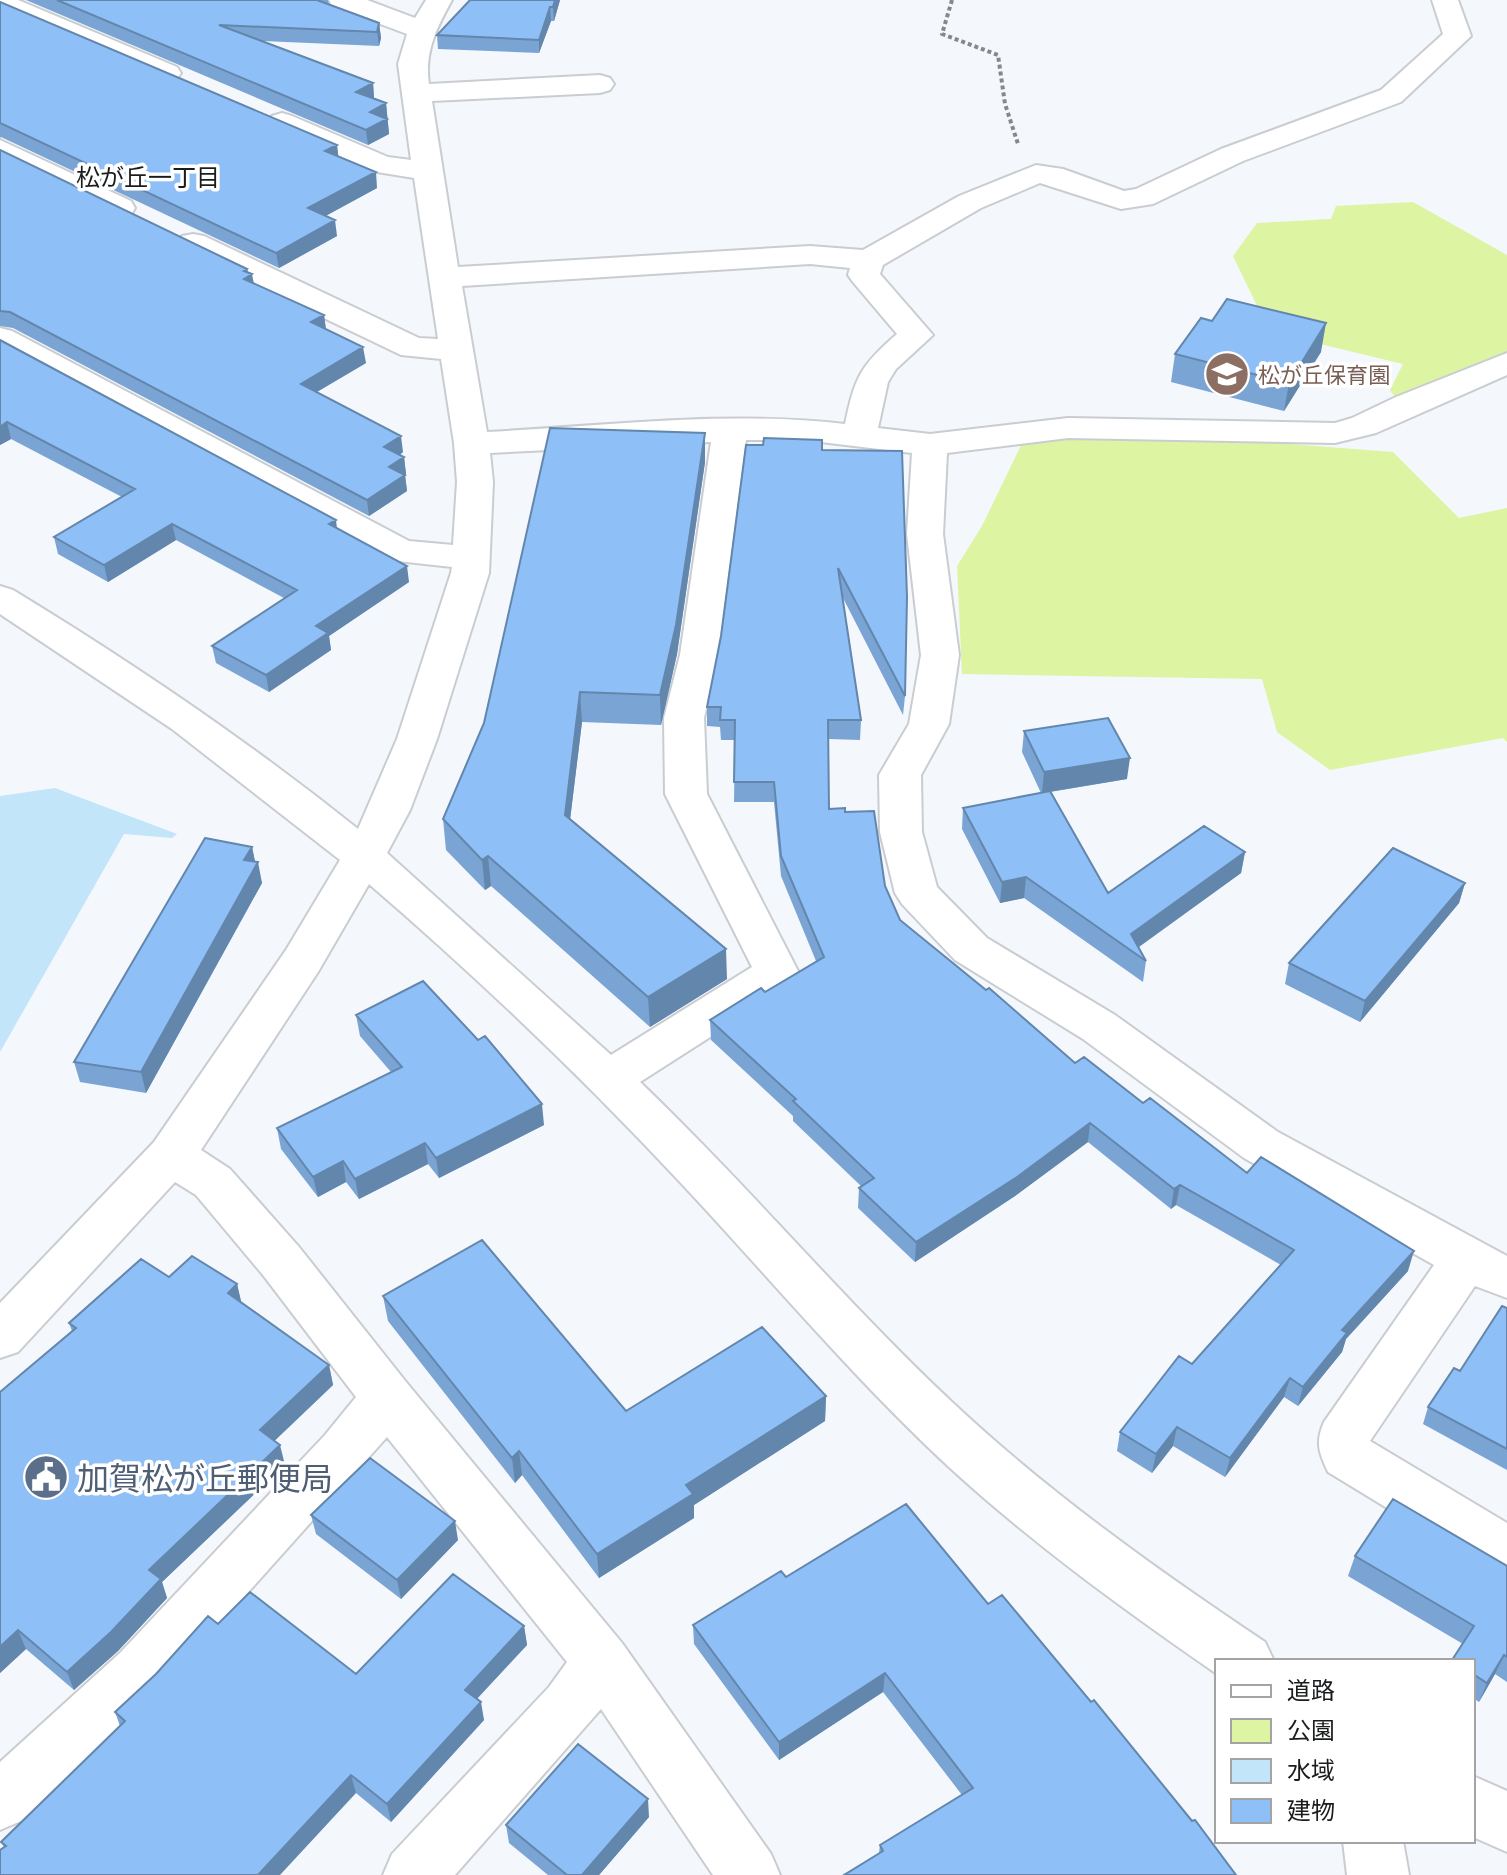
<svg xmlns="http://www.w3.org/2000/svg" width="1507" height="1875" font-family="'Open Sans','Noto Sans JP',sans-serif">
	<rect width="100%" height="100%" fill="#f4f7fc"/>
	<path fill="#ddf4a3" d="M1413 202 1507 255V356L1398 402 1390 390 1403 364 1287 336 1259 310 1233 256 1257 223 1331 219 1336 206Z
		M1025 437H1199L1393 452 1459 518 1507 508V742L1503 738 1330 770 1277 732 1262 679 962 674 957 566 982 526Z"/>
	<path fill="#c2e5fa" d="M55 788 177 834 172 838 124 834 0 1052V796Z"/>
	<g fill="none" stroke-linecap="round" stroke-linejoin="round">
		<g stroke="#c9cdd1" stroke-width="4">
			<path id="minor" d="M0 0H18L177 67 181 73 177 79 167 81 157 79 0 12Z
				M329 0H367L415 18 426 0H452C437 27 424 52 429 84L600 75 610 78 614 84 610 90 600 93 432 101 458 267 810 246 863 250 959 196 1036 165 1063 169 1124 191 1136 189 1221 149 1381 90 1443 34 1432 0H1458L1471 36 1401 102 1243 161 1153 204 1121 209 1040 183 981 208 883 265 880 274 933 335 896 369 888 382 878 428 930 434 1068 418 1335 423 1352 418 1396 397 1507 353V375L1376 433 1335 443 1068 438 947 453 943 534 959 655 949 724 921 775 922 832 937 887 987 938 1115 1015 1278 1132 1507 1256V1298L1475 1286 1370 1441 1507 1523V1576L1487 1569 1328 1472C1319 1453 1315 1442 1324 1422L1434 1265 1244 1158 1083 1039 955 960 902 904 895 893 880 832 879 775 909 724 921 655 907 534 912 453 804 440H746L718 655 704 718 707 794 799 973 793 984 640 1082C748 1185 844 1301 953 1403 1049 1493 1156 1569 1265 1642L1274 1661H1217V1674C1124 1610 1032 1543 949 1467 853 1378 769 1277 679 1181 582 1077 477 977 369 884L318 972 201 1150 230 1169 299 1247 406 1382 622 1643 771 1854 780 1875H713L601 1709 455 1875H383L392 1854 549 1687 567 1662 387 1437 160 1691 21 1821 0 1830V1762L120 1653 325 1435 356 1397 263 1275 196 1195 175 1182 18 1352 0 1358V1303L154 1142 286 950 340 860 172 729 0 614V586L13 590C133 663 248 741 358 829L397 739 451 573 452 567 388 560 0 351V328L12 331 409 541 453 545 457 482 454 443 441 359 401 355 182 250 177 243 182 236 193 234 204 236 419 338 438 339 414 178 371 171 272 128 267 122 272 116 282 113 292 116 388 157 411 160 398 64 407 34 332 6ZM810 264 850 268 848 275 853 282 897 334C860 366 855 377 845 424 727 410 605 426 487 432L462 286ZM711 442 680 655 664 718 665 794 752 967 611 1055 387 853 410 810 437 739 489 573 493 482 490 453Z
				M0 140 131 201 135 208 131 215 120 217 109 215 0 160Z
				M1473 1776 1507 1791V1852L1473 1837Z
				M1343 1841H1403L1409 1875H1347Z"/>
		</g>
		<path stroke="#85878a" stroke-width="4" stroke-dasharray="4 3" stroke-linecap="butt" d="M952 0 942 34 998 55 1005 104 1018 144"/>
		<use href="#minor" fill="#fff" fill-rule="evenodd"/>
	</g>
	<path fill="#7aa4d4" d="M26 0H328L329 5 379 23 381 38 379 46 263 41 373 83 374 98 386 103 389 134 368 145Z
		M470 0H560L554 21H551L539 53 438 49 437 35Z
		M0 2 337 145 338 157 377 188 325 216 337 236 279 268 1 137 0 138Z
		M0 150 247 269 254 283 324 315 326 329 366 363 317 392 403 452 400 455 404 457 406 474 405 475 407 491 369 516 13 328 0 326Z
		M1212 321 1321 352 1284 411 1171 382 1175 354Z
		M0 340 337 529 409 582 329 636 331 650 269 692 216 663 212 646 284 598 176 540 108 582 58 554 54 537 122 497 11 439 0 445Z
		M705 433V462L677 654 661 725 582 722 570 819 727 979 650 1027 491 886 485 890 446 850 443 819Z
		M822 450 905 696 903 715 842 596 861 720 860 740 829 739V809L845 812 885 886 900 920 1075 1063 1143 1103 1247 1173 1408 1271 1346 1339 1342 1352 1298 1406 1284 1397 1225 1477 1173 1446 1152 1473 1117 1451 1120 1432 1192 1364 1281 1265 1176 1205 1171 1209 1088 1142 1015 1196 915 1262 858 1208 859 1188 861 1186 793 1121V1116L711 1040 710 1020 765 992 816 961 781 876 774 802H734L735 740H721L720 727 707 726V707Z
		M1024 731 1127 779 1050 792 1108 893 1245 852 1241 873 1139 947 1146 961 1143 982 1024 898 1000 903 962 829 963 808 1041 793 1022 752Z
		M252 847 255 862 262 883 146 1093 80 1082 74 1062Z
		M1465 883 1459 903 1360 1022 1285 984 1289 963Z
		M356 1015 478 1040 544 1125 439 1178 428 1164 359 1199 346 1182 318 1197 281 1149 277 1128 391 1072 360 1036Z
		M169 1277 237 1284 241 1302 329 1365 333 1385 274 1441 285 1465 162 1582 167 1598 118 1651 74 1690 26 1649 0 1673V1392L72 1331 69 1323Z
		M383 1296 626 1411 826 1396 825 1421 694 1505V1518L599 1578 522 1475 515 1483 388 1321Z
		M1507 1308V1470L1423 1424 1428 1407 1460 1371Z
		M311 1515 458 1540 401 1599 316 1534Z
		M1355 1556 1507 1566V1682L1495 1674 1479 1702 1473 1698V1661H1452L1463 1644 1348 1576Z
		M786 1577 988 1604 1192 1821 1236 1875 879 1853 880 1845 962 1795 883 1692 779 1760 694 1644 693 1625Z
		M218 1624 356 1674 524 1626 527 1645 477 1699 484 1720 391 1822 356 1793 4 1847 1 1842 120 1726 115 1712Z
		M649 1817 599 1875H548L509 1843 506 1825Z"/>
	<path fill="#6386ac" d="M555 0H560L554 21 553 7Z
		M550 7 551 21 539 53V40Z
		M379 23 381 38 379 46 377 32Z
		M373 83 374 98 356 92Z
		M386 103 389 134 368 145 366 130 370 112Z
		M337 145 339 161 325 151Z
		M376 172 377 188 311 224 308 208Z
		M335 220 337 236 279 268 276 253Z
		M247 269 248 276 252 274 255 290 247 295 244 271Z
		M324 315 326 331 311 322Z
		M1326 323 1321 352 1284 411 1289 383Z
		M363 347 366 363 303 400 301 384Z
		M7 422 11 439 0 445V427Z
		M705 433V462L677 654 661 725 660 695Z
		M401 436 403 452 386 464 384 447Z
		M404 457 406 474 391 484 389 467Z
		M405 475 407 491 369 516 367 500Z
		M336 520 338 537 329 524Z
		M172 524 176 540 108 582 104 565Z
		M407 566 409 582 329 636 331 650 269 692 266 675 316 626Z
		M580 692 582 722 567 845 565 815Z
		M1130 758 1127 779 1042 793 1044 772Z
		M252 847 256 866 258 862 262 883 146 1093 141 1072 244 860Z
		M1245 852 1241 873 1133 951 1131 934Z
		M488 856 491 886 485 890 482 860Z
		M1026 877 1024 898 1000 903 1002 882Z
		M1465 883 1459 903 1360 1022 1365 1001Z
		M726 949 727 979 650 1027 648 997Z
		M542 1104 544 1125 439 1178 436 1158Z
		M1090 1123 1088 1142 1015 1196 915 1262 916 1242Z
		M425 1143 428 1164 359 1199 355 1179Z
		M343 1161 346 1182 318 1197 313 1177Z
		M1180 1185 1176 1205 1171 1209 1174 1189Z
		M1414 1251 1408 1271 1346 1339 1342 1352 1298 1406 1303 1387 1342 1330Z
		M237 1284 242 1305 228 1293Z
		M329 1365 333 1385 265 1450 260 1430Z
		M1290 1378 1284 1397 1225 1477 1230 1458Z
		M826 1396 825 1421 694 1505V1518L599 1578 597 1554 686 1485Z
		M1177 1427 1173 1446 1152 1473 1156 1454Z
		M280 1445 285 1465 162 1582 167 1598 118 1651 74 1690 67 1672 149 1570Z
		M519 1451 522 1475 515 1483 512 1458Z
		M455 1521 458 1540 401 1599 397 1580Z
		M524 1626 527 1645 468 1708 465 1690Z
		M18 1630 26 1649 0 1673V1647Z
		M1504 1655 1495 1674 1479 1702 1487 1683Z
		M885 1673 883 1692 779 1760V1742Z
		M481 1702 484 1720 391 1822 387 1804Z
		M351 1775 356 1793 280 1875H258Z
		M648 1799 649 1817 599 1875H582Z"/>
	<path fill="#8ebff6" stroke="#6386ac" stroke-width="2" d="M57 0H317L379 23 377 32 219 25 373 83 356 92 386 103 370 112 387 119 366 130Z
		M470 0H555L553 7H550L539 40 437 35Z
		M0 2 337 145 325 151 376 172 308 208 335 220 276 253 0 123Z
		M0 150 247 269 244 271 252 274 244 279 324 315 311 322 363 347 301 384 401 436 384 447 404 457 389 467 405 475 367 500 10 312 0 311Z
		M1227 299 1326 323 1289 383 1175 354 1201 318 1212 321Z
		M0 340 336 520 329 524 407 566 316 626 328 633 266 675 212 646 297 590 172 524 104 565 54 537 135 489 7 422 0 427Z
		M550 428 705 433 676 625 660 695 580 692 565 815 726 949 648 997 488 856 482 860 443 819 484 723Z
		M764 438 822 440V450L902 451 907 597 905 696 838 568 861 720H828L829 809 845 808V812L874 811 885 886 900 920 986 990 989 988 1075 1063 1084 1057 1143 1103 1150 1098 1247 1173 1261 1157 1414 1251 1342 1330 1347 1333 1303 1387 1290 1378 1230 1458 1177 1427 1156 1454 1120 1432 1179 1356 1192 1364 1294 1250 1180 1185 1174 1189 1090 1123 1017 1177 916 1242 859 1188 874 1178 793 1101 796 1099 710 1020 761 988 765 992 824 957 781 856 774 782H734L735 720H720L721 707H707L721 636 746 445H763Z
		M1108 718 1130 758 1044 772 1024 731Z
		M1050 791 1108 893 1204 826 1245 852 1131 934 1146 961 1026 877 1002 882 963 808Z
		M205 838 252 847 244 860 258 862 141 1072 74 1062Z
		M1393 848 1465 883 1365 1001 1289 963Z
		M423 981 478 1040 485 1036 542 1104 436 1158 425 1143 355 1179 343 1161 313 1177 277 1128 402 1067 356 1015Z
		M482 1240 626 1411 762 1327 826 1396 686 1485 693 1494 597 1554 519 1451 512 1458 383 1296Z
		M192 1256 237 1284 228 1293 329 1365 260 1430 280 1445 149 1570 161 1579 111 1632 67 1672 18 1630 0 1647V1392L76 1328 69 1323 141 1259 169 1277Z
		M1502 1306 1507 1308V1449L1428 1407 1454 1368 1460 1371Z
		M370 1458 455 1521 397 1580 311 1515Z
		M1393 1499 1507 1566V1657L1504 1655 1487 1683 1473 1674V1661L1452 1660 1474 1626 1355 1556Z
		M906 1504 988 1604 1002 1595 1091 1702 1094 1700 1192 1821 1195 1820 1236 1875H844L883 1851 880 1845 973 1788 885 1673 779 1742 693 1625 781 1571 786 1577Z
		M453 1574 524 1626 465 1690 481 1702 387 1804 351 1775 258 1875H0V1850L6 1846 1 1842 125 1721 115 1712 156 1674 208 1616 218 1624 250 1592 356 1674Z
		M578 1744 648 1799 582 1875H567L506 1825Z"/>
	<defs>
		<g id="school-disc" transform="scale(2.3)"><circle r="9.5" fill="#8d6e63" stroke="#fff"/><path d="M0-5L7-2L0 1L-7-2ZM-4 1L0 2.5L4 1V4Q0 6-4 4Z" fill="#fff"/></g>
		<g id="civic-disc" transform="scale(2.3)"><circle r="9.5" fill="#5c6f8a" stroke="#fff"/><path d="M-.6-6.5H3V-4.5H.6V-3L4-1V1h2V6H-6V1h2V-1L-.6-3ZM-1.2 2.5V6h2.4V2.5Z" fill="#fff"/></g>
	</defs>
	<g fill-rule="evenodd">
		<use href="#school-disc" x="1227" y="374"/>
		<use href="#civic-disc" x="46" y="1477"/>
	</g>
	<g text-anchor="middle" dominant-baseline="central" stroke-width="7" stroke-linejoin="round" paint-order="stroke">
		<g font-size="22" fill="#785e54" stroke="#fff" text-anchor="start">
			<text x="1258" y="374">松が丘保育園</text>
		</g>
		<g font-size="24" fill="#1b1c1e" stroke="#fff">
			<text x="148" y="176">松が丘一丁目</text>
		</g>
		<g font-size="32" fill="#4e5e75" stroke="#fff" text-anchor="start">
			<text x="77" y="1477">加賀松が丘郵便局</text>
		</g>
	</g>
	<rect x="1215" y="1659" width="260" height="184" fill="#ffffff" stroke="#a4a4a5" stroke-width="2"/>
	<rect x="1231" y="1685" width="40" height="12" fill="#ffffff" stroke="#a4a4a5" stroke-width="2"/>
	<text x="1287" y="1699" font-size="24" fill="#1b1c1e">道路</text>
	<rect x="1231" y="1719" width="40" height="24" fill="#ddf4a3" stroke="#a4a4a5" stroke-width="2"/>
	<text x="1287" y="1739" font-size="24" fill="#1b1c1e">公園</text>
	<rect x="1231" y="1759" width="40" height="24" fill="#c2e5fa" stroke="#a4a4a5" stroke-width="2"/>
	<text x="1287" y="1779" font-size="24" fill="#1b1c1e">水域</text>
	<rect x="1231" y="1799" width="40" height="24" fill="#8ebff6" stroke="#a4a4a5" stroke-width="2"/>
	<text x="1287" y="1819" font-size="24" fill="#1b1c1e">建物</text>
</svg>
